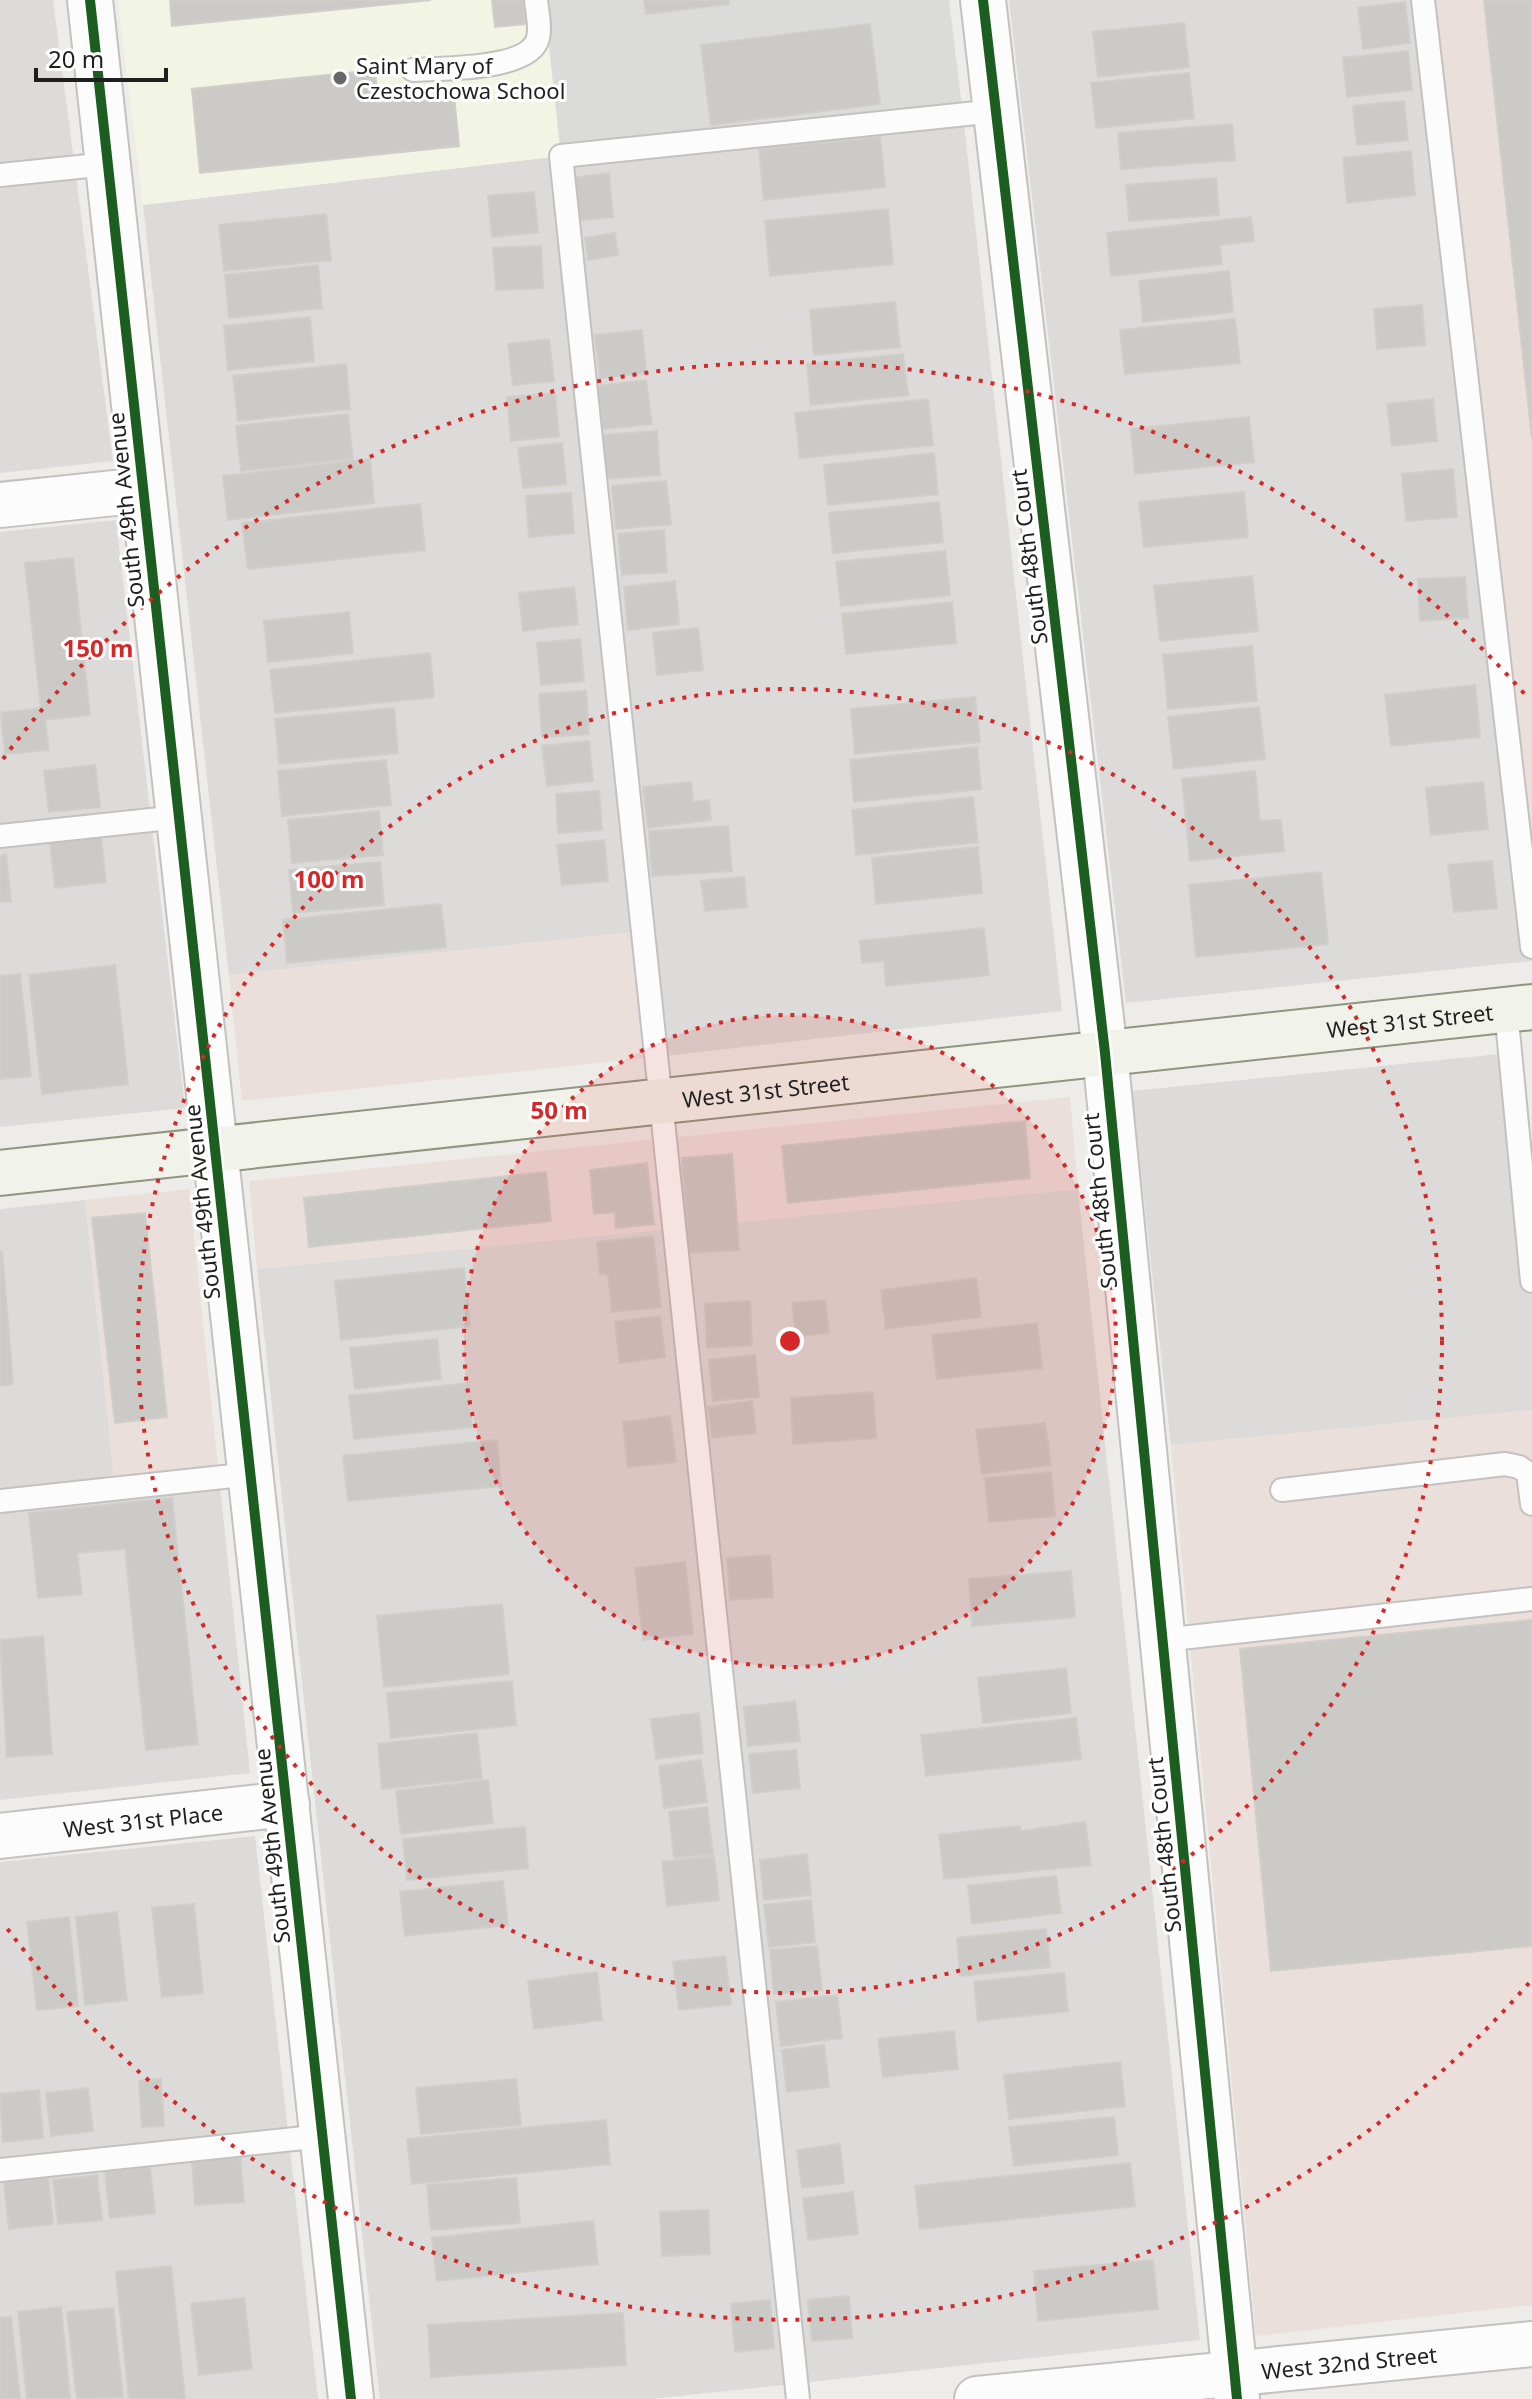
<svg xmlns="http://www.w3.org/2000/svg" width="1532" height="2399" font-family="'Noto Sans',sans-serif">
	<rect width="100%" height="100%" fill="#edece8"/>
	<path fill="#dcdbd9" d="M0 0H53L113 461 0 473Z
		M1009 0H1424L1532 961 1126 1003Z
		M963 115 1062 1011 656 1057 642 931 229 975 143 205 561 156Z
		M116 520 185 1108 0 1127V532Z
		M1510 1053 1532 1281V1410L1171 1445 1132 1091Z
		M1078 1189 1200 2340 652 2399H380L257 1269Z
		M85 1200 115 1488 219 1477 250 1773 0 1800V1209Z
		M255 1836 318 2399H0V1862Z"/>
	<path fill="#eadfda" d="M1424 0H1532V946Z
		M643 931 656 1057 242 1101 229 975Z
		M1070 1097 1078 1189 257 1269 249 1181Z
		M189 1189 219 1477 115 1488 85 1200Z
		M1532 1410V2305L1256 2336 1171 1445Z"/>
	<path fill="#f2f5e4" d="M118 0H544L561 156 143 205Z"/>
	<path fill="#dbdbd9" d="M544 0H949L963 115 561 156Z"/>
	<path fill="#cbcac7" stroke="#d0cec9" stroke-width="2" d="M170 0H431L172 26Z
		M492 0H523L525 24 495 27Z
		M644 0H728L729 4 646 14Z
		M1484 0H1532V439Z
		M1405 2 1410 43 1363 49 1358 8Z
		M1184 23 1189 67 1098 77 1093 32Z
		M870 24 880 104 711 125 701 45Z
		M1408 51 1412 90 1347 97 1343 58Z
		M375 70 378 103 454 95 459 146 200 173 192 89Z
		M1189 73 1194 118 1096 128 1091 83Z
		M1404 101 1408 140 1357 145 1353 106Z
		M1232 124 1235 160 1121 169 1118 133Z
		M880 137 885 187 764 200 759 149Z
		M1411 151 1415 195 1347 203 1343 158Z
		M609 173 613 217 574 221 570 178Z
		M1216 178 1219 215 1129 221 1126 185Z
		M534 192 538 232 492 237 488 196Z
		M888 209 893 264 770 276 765 221Z
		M326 214 331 260 224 271 219 225Z
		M1251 217 1254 241 1220 245 1222 264 1111 276 1107 233Z
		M615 233 618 255 588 260 585 238Z
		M541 246 543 288 496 290 493 248Z
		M318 265 322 308 229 318 225 275Z
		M1229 271 1233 312 1143 322 1139 281Z
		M895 302 900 347 814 355 810 310Z
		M1422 305 1425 345 1377 349 1374 309Z
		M310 317 314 361 228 370 224 326Z
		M1235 319 1240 363 1125 374 1120 330Z
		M642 330 646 373 600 378 595 335Z
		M549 339 554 381 513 385 508 344Z
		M903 354 908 395 811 405 807 364Z
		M346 364 350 409 238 421 233 376Z
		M646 380 652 424 603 429 597 386Z
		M555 393 559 436 511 441 507 397Z
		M928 399 933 445 800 458 795 413Z
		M1433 399 1437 441 1392 446 1387 404Z
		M348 414 353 459 241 471 236 426Z
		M1249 417 1254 462 1135 474 1131 429Z
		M657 431 660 475 606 479 603 435Z
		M562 443 566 484 523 488 518 448Z
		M934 453 938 494 828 505 824 465Z
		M370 459 374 503 228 520 223 476Z
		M1453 469 1457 517 1406 521 1402 474Z
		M666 481 671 524 616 529 612 486Z
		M1244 492 1248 537 1144 547 1139 502Z
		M571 493 574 533 529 537 526 496Z
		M939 502 943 542 833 553 829 513Z
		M420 504 425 550 248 569 242 523Z
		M664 530 667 572 622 575 618 534Z
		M945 551 950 595 841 606 836 562Z
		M73 558 90 715 45 720 49 750 5 754 1 713 41 708 25 563Z
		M1252 576 1258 631 1160 641 1154 586Z
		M1465 577 1468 618 1420 621 1418 579Z
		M675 581 679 624 628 630 624 587Z
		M574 587 578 624 523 631 519 593Z
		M952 602 956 643 846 654 842 614Z
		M349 612 353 653 268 662 264 621Z
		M698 628 703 670 657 675 653 633Z
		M580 639 584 681 541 685 537 643Z
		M1252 646 1257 701 1168 709 1163 655Z
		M430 653 434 697 275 713 270 670Z
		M1475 685 1480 737 1391 746 1385 695Z
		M586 691 589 734 542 737 539 694Z
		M975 697 980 742 855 754 851 709Z
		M1259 707 1265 759 1174 769 1168 717Z
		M394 708 398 753 279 764 275 719Z
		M589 741 593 781 547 786 542 746Z
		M977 747 981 789 854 802 850 760Z
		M386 760 391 805 282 816 278 771Z
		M95 765 100 807 49 812 44 771Z
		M1255 771 1260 821 1281 820 1284 851 1190 861 1182 779Z
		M691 782 693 802 709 800 711 820 648 828 643 787Z
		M1483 782 1488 829 1431 835 1426 788Z
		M599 791 602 830 558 833 556 794Z
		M973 797 978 842 856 855 852 810Z
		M379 811 383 855 292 863 288 820Z
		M728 826 732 871 652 876 649 831Z
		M101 837 106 882 55 888 50 843Z
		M604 840 608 881 562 885 557 845Z
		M978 847 982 893 876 904 872 858Z
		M6 855 11 901 0 902V856Z
		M1492 861 1497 908 1454 912 1448 865Z
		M380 862 384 905 293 913 289 870Z
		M1321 872 1328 944 1196 957 1189 885Z
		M744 877 747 907 705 911 701 881Z
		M441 904 446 947 287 963 283 920Z
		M984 928 989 975 886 986 884 961 862 963 860 941Z
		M115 965 128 1084 42 1094 29 975Z
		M20 974 31 1076 0 1079V976Z
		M1025 1121 1030 1178 788 1203 782 1146Z
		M732 1154 739 1250 689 1253 682 1158Z
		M647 1163 654 1224 616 1228 615 1212 594 1214 590 1170Z
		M546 1172 551 1221 309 1247 304 1198Z
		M145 1213 167 1417 115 1423 92 1218Z
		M653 1236 661 1307 612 1312 608 1274H600L597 1242Z
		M0 1252H2L13 1384 0 1386Z
		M464 1268 470 1326 341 1340 335 1281Z
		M976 1278 981 1317 886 1329 881 1290Z
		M825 1300 829 1333 796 1336 792 1303Z
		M750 1301 752 1345 707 1348 705 1304Z
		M660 1316 665 1357 620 1363 615 1322Z
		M1037 1323 1042 1368 937 1379 932 1335Z
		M437 1339 441 1379 355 1389 350 1348Z
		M755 1355 759 1397 713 1401 709 1360Z
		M467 1383 472 1427 354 1439 349 1396Z
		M873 1392 876 1438 793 1444 791 1398Z
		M752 1401 756 1433 712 1438 708 1407Z
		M670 1416 676 1462 628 1467 623 1422Z
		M1045 1423 1051 1465 982 1474 976 1430Z
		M497 1440 501 1486 348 1501 343 1456Z
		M1051 1472 1055 1516 989 1522 985 1478Z
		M172 1498 198 1744 146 1750 125 1549 77 1553 82 1594 38 1598 29 1513Z
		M770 1555 773 1597 730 1600 727 1558Z
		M685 1562 693 1634 643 1640 635 1568Z
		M1071 1571 1075 1617 972 1626 969 1579Z
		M502 1604 509 1674 384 1687 377 1616Z
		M1532 1620V1946L1271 1971 1240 1649Z
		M43 1636 52 1754 7 1757 0 1640Z
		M1066 1668 1071 1713 983 1723 978 1678Z
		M512 1681 516 1725 391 1738 387 1693Z
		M795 1701 800 1741 748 1746 744 1707Z
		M699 1713 703 1753 656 1759 651 1719Z
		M1076 1718 1081 1759 926 1776 921 1735Z
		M477 1733 482 1778 382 1789 378 1744Z
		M796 1750 800 1788 753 1793 749 1754Z
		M701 1760 707 1802 664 1808 659 1766Z
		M488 1780 493 1823 401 1834 396 1791Z
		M707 1807 713 1854 674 1858 669 1812Z
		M1085 1822 1091 1865 944 1879 939 1835 1020 1826 1021 1831Z
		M525 1827 528 1868 407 1880 403 1839Z
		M807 1854 811 1895 764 1900 760 1860Z
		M714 1856 719 1900 667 1906 662 1862Z
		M1056 1876 1061 1913 972 1924 968 1886Z
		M503 1881 508 1925 405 1936 400 1892Z
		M811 1900 815 1942 769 1947 764 1905Z
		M194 1904 203 1993 162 1997 152 1908Z
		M117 1912 127 2000 85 2005 76 1917Z
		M69 1917 78 2006 37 2010 27 1922Z
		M1046 1929 1050 1967 960 1976 957 1938Z
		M817 1946 822 1990 774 1994 770 1950Z
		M725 1956 731 2004 679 2010 673 1962Z
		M597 1972 602 2020 534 2029 528 1981Z
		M1064 1973 1068 2011 978 2021 974 1982Z
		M837 1995 842 2038 781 2046 776 2002Z
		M954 2031 958 2069 883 2077 878 2039Z
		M824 2045 829 2087 787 2092 782 2050Z
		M1120 2062 1125 2106 1009 2119 1004 2075Z
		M161 2079 164 2126 142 2127 139 2081Z
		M516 2079 521 2125 421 2134 416 2088Z
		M88 2088 93 2131 51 2136 46 2093Z
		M39 2090 43 2138 3 2142 0 2094Z
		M1114 2117 1118 2155 1014 2166 1009 2127Z
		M606 2120 610 2164 412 2184 407 2139Z
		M840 2144 844 2183 802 2188 797 2150Z
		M240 2157 244 2202 195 2205 192 2160Z
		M1130 2163 1135 2206 920 2229 915 2186Z
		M150 2167 155 2213 110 2218 105 2172Z
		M97 2175 102 2220 58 2224 53 2180Z
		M48 2177 53 2224 9 2229 4 2182Z
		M516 2178 520 2223 431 2230 427 2185Z
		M853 2192 858 2234 808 2240 803 2198Z
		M708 2210 710 2254 662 2256 660 2212Z
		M593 2221 598 2264 437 2281 432 2238Z
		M1153 2260 1158 2309 1038 2321 1034 2271Z
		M171 2266 185 2399H129L116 2272Z
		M849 2296 852 2338 812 2341 808 2300Z
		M244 2298 252 2369 199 2375 191 2304Z
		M770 2300 774 2348 735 2352 731 2304Z
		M61 2307 70 2399H27L18 2312Z
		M113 2308 123 2397 77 2399 67 2312Z
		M623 2313 626 2365 431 2377 428 2325Z
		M11 2317 20 2399H0V2318Z"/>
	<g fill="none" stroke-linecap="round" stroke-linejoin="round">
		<g stroke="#c3c2c0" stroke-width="26">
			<path id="lane" d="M1423 0 1532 947
				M413 70C440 68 530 71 538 38 541 27 537 12 536 0
				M0 175 108 164
				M0 836 179 817
				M1506 1010 1532 1281
				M1282 1490 1505 1464 1519 1467 1528 1473 1532 1504
				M0 1501 251 1474
				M1163 1640 1532 1599
				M0 2170 323 2136
				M798 2399 561 156 996 111"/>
		</g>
		<g stroke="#c3c2c0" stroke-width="48">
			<g id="street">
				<path d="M90 0 351 2399"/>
				<path d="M983 0 1105 1053 1237 2399"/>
				<path d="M0 505 143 490"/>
				<path id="s1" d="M0 1836 287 1804"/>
				<path id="s2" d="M977 2399 1532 2344"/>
			</g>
		</g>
		<g stroke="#909581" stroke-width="48">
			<g id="secondary">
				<path id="s3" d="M0 1173 1532 1007"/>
			</g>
		</g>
		<use href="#lane" stroke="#fcfcfc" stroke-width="22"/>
		<use href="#street" stroke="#fcfcfc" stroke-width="44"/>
		<use href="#secondary" stroke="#f1f3eb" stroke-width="44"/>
		<g stroke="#fff" stroke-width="15">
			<path id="cycleway" d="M90 0 351 2399
				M983 0 1105 1053 1237 2399"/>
		</g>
		<use href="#cycleway" stroke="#1b5e20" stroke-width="10"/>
	</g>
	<circle cx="790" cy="1341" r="326" fill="#d62828" fill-opacity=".12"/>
	<g fill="none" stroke="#d62828" stroke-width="4" stroke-dasharray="4 8">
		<circle cx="790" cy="1341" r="326"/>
		<circle cx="790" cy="1341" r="652"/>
		<path d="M1529 1983A979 979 0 0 1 3 1923M3 759A979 979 0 0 1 1529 699"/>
	</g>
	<circle fill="#676765" stroke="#fff" stroke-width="3" cx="340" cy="78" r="8"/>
	<g text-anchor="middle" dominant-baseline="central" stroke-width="6" stroke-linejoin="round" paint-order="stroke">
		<g font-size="22" fill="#1f1f1f" stroke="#fff" text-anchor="start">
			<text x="356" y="65">Saint Mary of<tspan x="356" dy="25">Czestochowa School</tspan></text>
		</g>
		<g font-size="22" fill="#1f1f1f" stroke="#fff">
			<text transform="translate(125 510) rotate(-96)">South 49th Avenue</text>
			<text transform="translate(1028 557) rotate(-97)">South 48th Court</text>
			<text stroke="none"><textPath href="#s3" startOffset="1418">West 31st Street</textPath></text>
			<text stroke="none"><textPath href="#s3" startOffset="770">West 31st Street</textPath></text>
			<text transform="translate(1099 1201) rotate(-96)">South 48th Court</text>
			<text transform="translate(201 1202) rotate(-96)">South 49th Avenue</text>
			<text stroke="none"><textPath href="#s1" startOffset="144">West 31st Place</textPath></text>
			<text transform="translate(1163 1845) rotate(-96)">South 48th Court</text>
			<text transform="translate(271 1846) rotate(-96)">South 49th Avenue</text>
			<text stroke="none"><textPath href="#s2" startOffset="374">West 32nd Street</textPath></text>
		</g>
	</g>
	<circle cx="790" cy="1341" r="12" fill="#d62828" stroke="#fff" stroke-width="4"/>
	<g font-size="24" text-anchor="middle" font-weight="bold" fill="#d62828" stroke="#fff" stroke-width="6" stroke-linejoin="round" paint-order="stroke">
		<text x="98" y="657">150 m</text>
		<text x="329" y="888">100 m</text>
		<text x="559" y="1119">50 m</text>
	</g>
	<path d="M36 68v12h130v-12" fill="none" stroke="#1f1f1f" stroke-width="4"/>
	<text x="48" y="68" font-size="24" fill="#1f1f1f" stroke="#ffffff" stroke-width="6" paint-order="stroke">20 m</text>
</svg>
